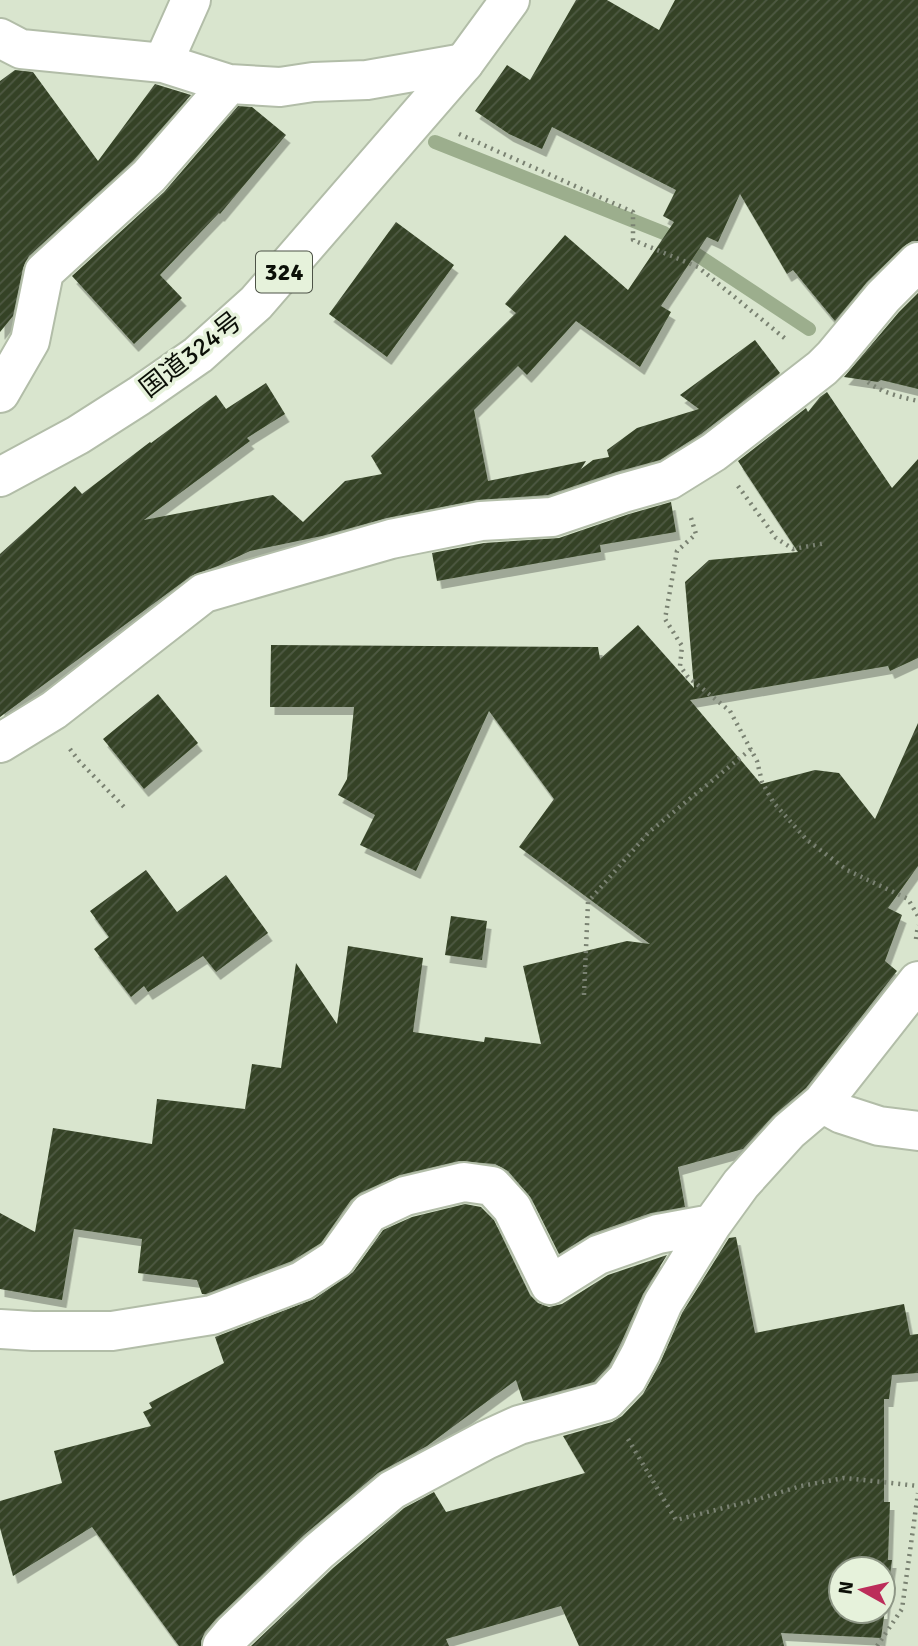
<svg xmlns="http://www.w3.org/2000/svg" width="918" height="1646" font-family="Signika,'Noto Sans JP',sans-serif">
	<defs>
		<pattern id="building-hatch" width="6" height="6" patternUnits="userSpaceOnUse" patternTransform="scale(1.75)"><rect width="6" height="6" fill="#354326"/><path d="M-1 1l2-2M0 6l6-6M5 7l2-2" fill="none" stroke="#4f5a43"/></pattern>
		<filter id="shadow"><feDropShadow dx="4.5" dy="8" stdDeviation="0" flood-color="#0004"/></filter>
	</defs>
	<rect width="100%" height="100%" fill="#d9e5ce"/>
	<g fill="none" stroke-linecap="round" stroke-linejoin="round">
		<path stroke="#9cae8d" stroke-width="14" d="M435 142 664 233 809 329"/>
	</g>
	<path fill="url(#building-hatch)" fill-rule="evenodd" filter="url(#shadow)" d="M576 0H607L659 30 675 0H918V241H912L903 247 867 282 835 321 793 270 787 274 740 194 718 242 707 237 661 306 671 312 640 367 576 321 527 375 518 366 474 410 488 481 586 461 581 469 593 460 609 457 607 450 637 428 699 409 680 395 755 340 780 373 701 434 660 460 616 472 548 495 477 500 387 518 322 536 250 551 218 566 191 576 0 717V554L75 486 82 494 150 442 151 443 216 395 226 409 266 383 285 414 247 438 250 441 144 520 273 495 303 522 345 481 382 474 371 456 516 313 505 304 565 235 628 290 674 222 663 216 676 190 552 127 542 149 509 134 475 111 507 65 530 80Z
		M15 70 33 72 98 161 155 84 191 95 133 161 29 256 23 268 13 316 0 332V81Z
		M238 106 252 107 286 135 220 214 219 213 160 275 182 298 134 344 72 276 164 192Z
		M396 222 454 265 387 357 329 314Z
		M918 293V389L881 380 878 382 844 377 899 312Z
		M827 392 892 488 918 459V658L890 671 888 666 690 700 761 784 815 770 839 773 875 819 918 723V866L888 908 902 915 885 961 897 971 806 1088 773 1116 743 1149 678 1167 685 1207 651 1213 591 1234 559 1254 531 1198 508 1171 495 1164 459 1161 400 1175 360 1193 351 1200 321 1243 292 1261 206 1294H202L197 1280 138 1273 142 1239 74 1229 62 1300 0 1289V1213L35 1232 53 1128 152 1144 157 1099 245 1109 252 1064 281 1068 296 963 337 1024 348 946 423 958 413 1032 484 1042 485 1037 541 1044 523 966 627 941 650 944 519 847 554 799 489 711 416 871 360 845 375 815 338 795 347 779 354 707H270L271 645 598 647 600 659 638 625 694 688 685 582 709 560 798 552 738 461 806 408 808 412 820 397Z
		M671 502 676 532 600 545 601 552 437 581 432 553 484 543 559 538 629 514Z
		M158 694 198 743 144 789 103 739Z
		M146 870 177 912 226 875 268 933 216 972 203 956 148 992 144 986 131 997 94 949 109 937 90 911Z
		M451 916 487 921 482 960 445 955Z
		M465 1204 481 1207 494 1220 530 1295 538 1303 549 1307 562 1304 608 1275 667 1255 643 1294 621 1343 609 1366 594 1382 523 1401 516 1380 427 1446 378 1473 304 1535 216 1619 205 1632 201 1641V1646H179L92 1527 13 1576 0 1528V1501L62 1483 54 1451 151 1426 143 1412 152 1408 149 1403 224 1363 215 1337 314 1299 353 1272 383 1230 412 1217Z
		M736 1237 755 1333 904 1304 910 1335 918 1334V1373L892 1375 889 1399H884V1502H890L888 1560H892L881 1638 781 1633 784 1646H579L561 1606 446 1639 449 1646H251L333 1568 404 1508 434 1492 446 1512 585 1473 563 1436 612 1422 622 1416 643 1394 660 1363 682 1313 729 1238ZM841 1569H883V1611H841Z"/>
	<g fill="none" stroke-linecap="round" stroke-linejoin="round">
		<g stroke="#b2bda8" stroke-width="42">
			<path id="street" d="M0 38 21 49 163 63 229 84 280 87 313 82 367 80 464 63
				M163 63 191 0
				M0 393 30 341 44 272 149 176 229 84
				M0 743 54 710 204 593 391 539 481 521 552 517 623 493 669 480 714 452 822 368 834 356 883 297 918 262
				M822 1103 842 1114 879 1126 918 1131
				M0 1329 33 1331H112L212 1315 302 1281 336 1259 369 1213 405 1196 464 1182 492 1186 512 1208 550 1285 598 1255 658 1234 712 1224
				M222 1646 233 1633 318 1552 392 1490 486 1440 519 1425 606 1401 627 1379 641 1353 663 1303 712 1224 741 1184 789 1131 822 1103 918 981"/>
		</g>
		<g stroke="#b2bda8" stroke-width="42">
			<path id="highway" d="M0 477 78 435 139 396 198 355 256 303 464 63 510 0"/>
		</g>
		<path stroke="#7a8272" stroke-width="4.5" stroke-dasharray="2 5" stroke-linecap="butt" d="M459 134 633 212V240L698 267 788 341
			M868 382C882 393 901 397 918 401
			M738 486 776 538 793 549 826 543
			M691 518 696 534 677 551 665 619 682 646 680 666 688 677 730 711 757 761 762 782 773 802 807 840 847 870 908 899 918 916
			M70 749 79 761 127 810
			M916 939 918 925
			M584 995 588 902 649 832 751 749
			M628 1439 676 1520 755 1500 801 1486 844 1478 918 1486
			M877 1646 902 1609 918 1493"/>
		<use href="#street" stroke="#fff" stroke-width="38"/>
		<use href="#highway" stroke="#fff" stroke-width="38"/>
	</g>
	<g text-anchor="middle" dominant-baseline="central" stroke-width="7" stroke-linejoin="round" paint-order="stroke">
		<rect fill="#e6f2db" stroke="#4d5347" stroke-width="2" x="256" y="251.5" width="56" height="41" rx="5"/>
		<g font-size="24" font-weight="bold" fill="#0b0f07">
			<text x="284" y="272">324</text>
		</g>
		<g font-size="26" fill="#0b0f07" stroke="#e6f2db">
			<text transform="translate(191 355) rotate(-38)">国道324号</text>
		</g>
	</g>
	<g transform="translate(862 1590) rotate(278)"><circle r="33" fill="#e6f2db" stroke="#8e9786" stroke-width="2"/>
	<path d="M0-5L12 26L0 18L-12 26Z" fill="#bc2d5a"/>
	<text y="-10" font-size="19" font-weight="bold" text-anchor="middle" fill="#0b0f07">N</text>
	</g>
</svg>
